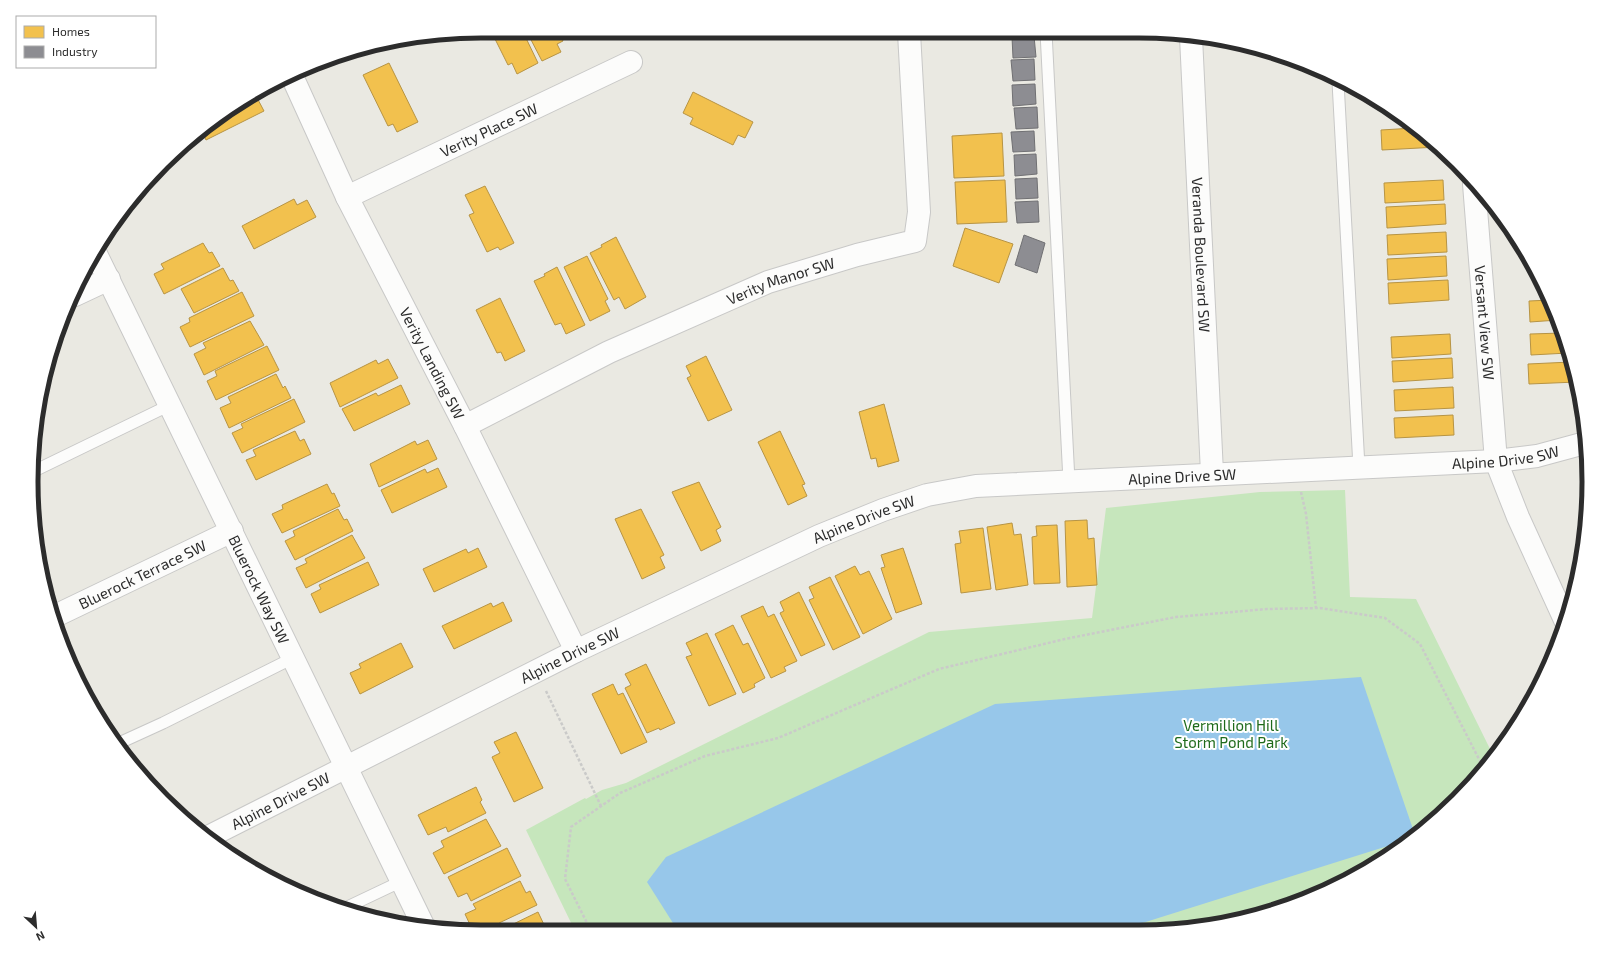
<svg xmlns="http://www.w3.org/2000/svg" width="1620" height="963" font-family="'Exo 2',sans-serif">
	<rect width="100%" height="100%" fill="#eae9e2"/>
	<path fill="#c6e6bc" d="M1345 490 1350 597 1416 599 1493 755 1436 820 1364 872 1283 908 1168 931H575L526 830 585 798 586 799 602 790 626 783 929 632 1092 618 1106 508 1260 492Z"/>
	<path fill="#97c7ea" d="M1361 677 1415 835 1410 839 1117 931H678L647 882 666 857 995 704Z"/>
	<path fill="#f2c14e" stroke="#b79444" d="M946 33H996V35L947 38Z
		M524 34 538 63 517 74 512 63 508 65 493 35Z
		M528 34H560L563 41 557 44 561 52 542 61Z
		M389 63 418 122 397 132 393 124 388 126 363 75Z
		M693 92 753 122 745 138 738 135 733 145 690 124 693 118 683 113Z
		M255 94 264 111 206 140 201 130Z
		M1414 128 1438 147 1382 150 1381 130Z
		M1002 133 1004 176 954 178 952 136Z
		M1005 180 1007 222 957 224 955 182Z
		M1443 180 1444 200 1385 203 1384 183Z
		M485 186 514 243 500 250 498 247 487 252 469 215 474 213 465 195Z
		M294 199 297 205 307 200 316 217 254 249 242 226Z
		M1445 204 1446 224 1387 228 1386 207Z
		M965 228 1013 244 999 283 953 266Z
		M1446 232 1447 252 1388 255 1387 235Z
		M616 237 646 297 625 309 619 297 614 300 590 253 602 247 601 245Z
		M203 243 209 253 212 252 220 266 164 294 154 274 164 269 161 264Z
		M587 256 608 299 605 301 610 311 590 321 564 267Z
		M1446 256 1447 276 1388 280 1387 259Z
		M557 267 585 325 566 334 561 323 555 325 534 281 545 276 544 274Z
		M223 268 230 281 233 280 239 291 194 313 181 289Z
		M1448 280 1449 300 1389 304 1388 283Z
		M242 292 254 316 190 347 180 327 190 322 189 318Z
		M500 298 525 351 505 361 501 352 497 353 476 310Z
		M1550 300 1558 320 1530 322 1529 301Z
		M250 321 264 345 204 375 194 354 206 348 203 343Z
		M1562 333 1568 353 1531 355 1530 334Z
		M1450 334 1451 354 1392 358 1391 337Z
		M267 346 279 370 216 400 207 381 217 376 215 371Z
		M706 356 732 410 708 421 687 378 691 376 686 366Z
		M1452 358 1453 378 1393 382 1392 361Z
		M388 359 398 378 340 407 330 383 376 360 378 364Z
		M1571 362 1577 382 1529 384 1528 364Z
		M276 374 283 388 285 386 291 398 229 428 220 408 231 403 228 397Z
		M401 385 410 404 354 431 342 409 376 393 378 396Z
		M1453 387 1454 408 1395 411 1394 390Z
		M294 399 305 422 242 453 232 433 243 428 241 424Z
		M884 404 899 461 878 467 876 458 871 459 859 412Z
		M1453 415 1454 435 1395 438 1394 418Z
		M295 431 300 441 304 439 311 454 256 480 246 460 256 456 253 450Z
		M780 431 805 484 802 485 807 496 788 505 758 442Z
		M428 440 437 459 379 487 370 464 415 441 417 445Z
		M438 468 447 487 392 513 381 490 425 469 427 473Z
		M699 482 721 527 716 530 721 541 701 551 672 492Z
		M327 484 332 494 334 493 340 506 282 533 272 514 283 509 282 505Z
		M338 509 344 520 347 519 353 531 295 560 285 541 295 536 293 531Z
		M641 509 664 555 660 557 665 568 642 579 615 519Z
		M1087 520 1088 539 1094 538 1097 585 1067 587 1065 521Z
		M1012 523 1014 535 1021 534 1028 585 996 590 987 527Z
		M1057 525 1060 583 1034 584 1032 537 1037 536 1036 526Z
		M983 528 991 589 961 593 955 544 961 543 959 531Z
		M352 535 365 558 306 588 296 568 307 563 305 559Z
		M478 548 487 567 434 592 423 569 466 549 468 553Z
		M903 548 922 604 896 613 881 568 885 567 881 555Z
		M368 562 379 585 320 613 311 594 321 589 319 585Z
		M855 566 860 575 869 571 892 619 863 634 835 576Z
		M830 577 860 637 833 650 809 600 814 598 809 587Z
		M799 592 825 645 801 656 780 613 784 611 780 602Z
		M503 602 512 621 454 649 442 626 491 603 493 607Z
		M763 606 768 617 774 614 797 661 784 667 786 671 771 678 741 616Z
		M733 625 743 645 748 643 765 678 754 684 755 687 743 693 715 634Z
		M707 633 736 694 709 706 686 657 692 655 686 643Z
		M401 643 413 667 360 694 350 673 361 668 359 664Z
		M646 664 675 723 660 730 659 728 647 733 625 688 631 685 625 674Z
		M613 684 618 695 623 693 647 742 621 754 592 694Z
		M516 732 543 788 514 802 492 757 500 753 494 742Z
		M476 787 482 800 480 802 486 813 448 832 446 827 428 835 418 815Z
		M486 819 501 846 444 874 433 853 444 847 441 841Z
		M507 848 521 876 471 901 467 893 458 897 448 877Z
		M520 881 526 893 530 891 537 905 499 923 500 925 488 931H473L465 914 476 909 473 904Z
		M538 912 547 931H499Z"/>
	<path fill="#8d8d92" stroke="#707073" d="M1034 36 1036 57 1013 58 1012 37Z
		M1034 59 1035 80 1013 81 1011 60Z
		M1035 84 1036 104 1013 106 1012 85Z
		M1037 107 1038 128 1016 129 1014 108Z
		M1034 131 1035 151 1013 152 1011 132Z
		M1036 154 1037 174 1015 176 1014 155Z
		M1037 178 1038 198 1016 199 1015 179Z
		M1038 201 1039 222 1017 223 1015 202Z
		M1024 235 1045 243 1037 273 1015 265Z"/>
	<g fill="none" stroke-linecap="round" stroke-linejoin="round">
		<g stroke="#c8c8c7" stroke-width="13">
			<path id="lane" d="M1046 32 1069 481
				M1338 82 1359 467
				M32 472 170 405
				M117 744 163 723 293 658
				M343 909 402 881"/>
		</g>
		<g stroke="#c8c8c7" stroke-width="24">
			<g id="street">
				<path id="s1" d="M1191 37 1212 473"/>
				<path id="s2" d="M291 74 347 197 465 426 576 651"/>
				<path id="s3" d="M1474 184 1496 461 1518 517 1565 620"/>
				<path id="s4" d="M347 197 631 62"/>
				<path id="s5" d="M96 254 423 925"/>
				<path d="M75 295 109 279"/>
				<path id="s6" d="M465 426 609 352 768 282 857 255 915 241 919 212 909 33"/>
				<path id="s7" d="M53 617 232 531"/>
				<path id="s8" d="M208 837 576 651 819 536 883 510 927 495 976 486 1496 461 1537 456 1585 443"/>
			</g>
		</g>
		<path stroke="#cacac9" stroke-width="2.5" stroke-dasharray="3 2" stroke-linecap="butt" d="M1301 492 1306 514 1316 608
			M546 691 601 806
			M591 931 565 879 571 827 620 793 705 756 778 738 939 669 1065 639 1176 617 1267 609 1320 608 1385 618 1420 644 1483 767"/>
		<use href="#lane" stroke="#fcfcfb" stroke-width="11"/>
		<use href="#street" stroke="#fcfcfb" stroke-width="22"/>
	</g>
	<g text-anchor="middle" dominant-baseline="central" stroke-width="4" stroke-linejoin="round" paint-order="stroke">
		<g font-size="15" fill="#2c2c2c" stroke="#fff">
			<text stroke="none"><textPath href="#s4" startOffset="157">Verity Place SW</textPath></text>
			<text stroke="none"><textPath href="#s1" startOffset="218">Veranda Boulevard SW</textPath></text>
			<text stroke="none"><textPath href="#s6" startOffset="348">Verity Manor SW</textPath></text>
			<text stroke="none"><textPath href="#s3" startOffset="139">Versant View SW</textPath></text>
			<text stroke="none"><textPath href="#s2" startOffset="322">Verity Landing SW</textPath></text>
			<text stroke="none"><textPath href="#s8" startOffset="1377">Alpine Drive SW</textPath></text>
			<text stroke="none"><textPath href="#s8" startOffset="1053">Alpine Drive SW</textPath></text>
			<text stroke="none"><textPath href="#s8" startOffset="729">Alpine Drive SW</textPath></text>
			<text stroke="none"><textPath href="#s7" startOffset="99">Bluerock Terrace SW</textPath></text>
			<text stroke="none"><textPath href="#s5" startOffset="373">Bluerock Way SW</textPath></text>
			<text stroke="none"><textPath href="#s8" startOffset="405">Alpine Drive SW</textPath></text>
			<text stroke="none"><textPath href="#s8" startOffset="81">Alpine Drive SW</textPath></text>
		</g>
		<g font-size="15" fill="#1e6a1b" stroke="#fff">
			<text x="1231" y="725">Vermillion Hill<tspan x="1231" dy="17">Storm Pond Park</tspan></text>
		</g>
	</g>
	<path d="M0 0H1620V963H0ZM481 38H1139A443 443 0 0 1 1582 481V482A443 443 0 0 1 1139 925H481A443 443 0 0 1 38 482V481A443 443 0 0 1 481 38Z" fill="#fff" fill-rule="evenodd"/>
	<path fill="none" stroke="#2c2c2c" stroke-width="5" d="M481 38H1139A443 443 0 0 1 1582 481V482A443 443 0 0 1 1139 925H481A443 443 0 0 1 38 482V481A443 443 0 0 1 481 38Z"/>
	<rect x="16" y="16" width="140" height="52" fill="#ffffff" stroke="#ababab"/>
	<rect x="24" y="26" width="20" height="12" fill="#f2c14e" stroke="#ababab"/>
	<text x="52" y="36" font-size="12" fill="#2c2c2c">Homes</text>
	<rect x="24" y="46" width="20" height="12" fill="#8d8d92" stroke="#ababab"/>
	<text x="52" y="56" font-size="12" fill="#2c2c2c">Industry</text>
	<g transform="translate(36 927) rotate(154)" stroke="#ffffff" stroke-width="3" paint-order="stroke">
	<path d="M0-3L7 15L0 10L-7 15Z" fill="#2c2c2c"/>
	<text y="-6" font-size="11" font-weight="bold" text-anchor="middle" fill="#2c2c2c">N</text>
	</g>
</svg>
